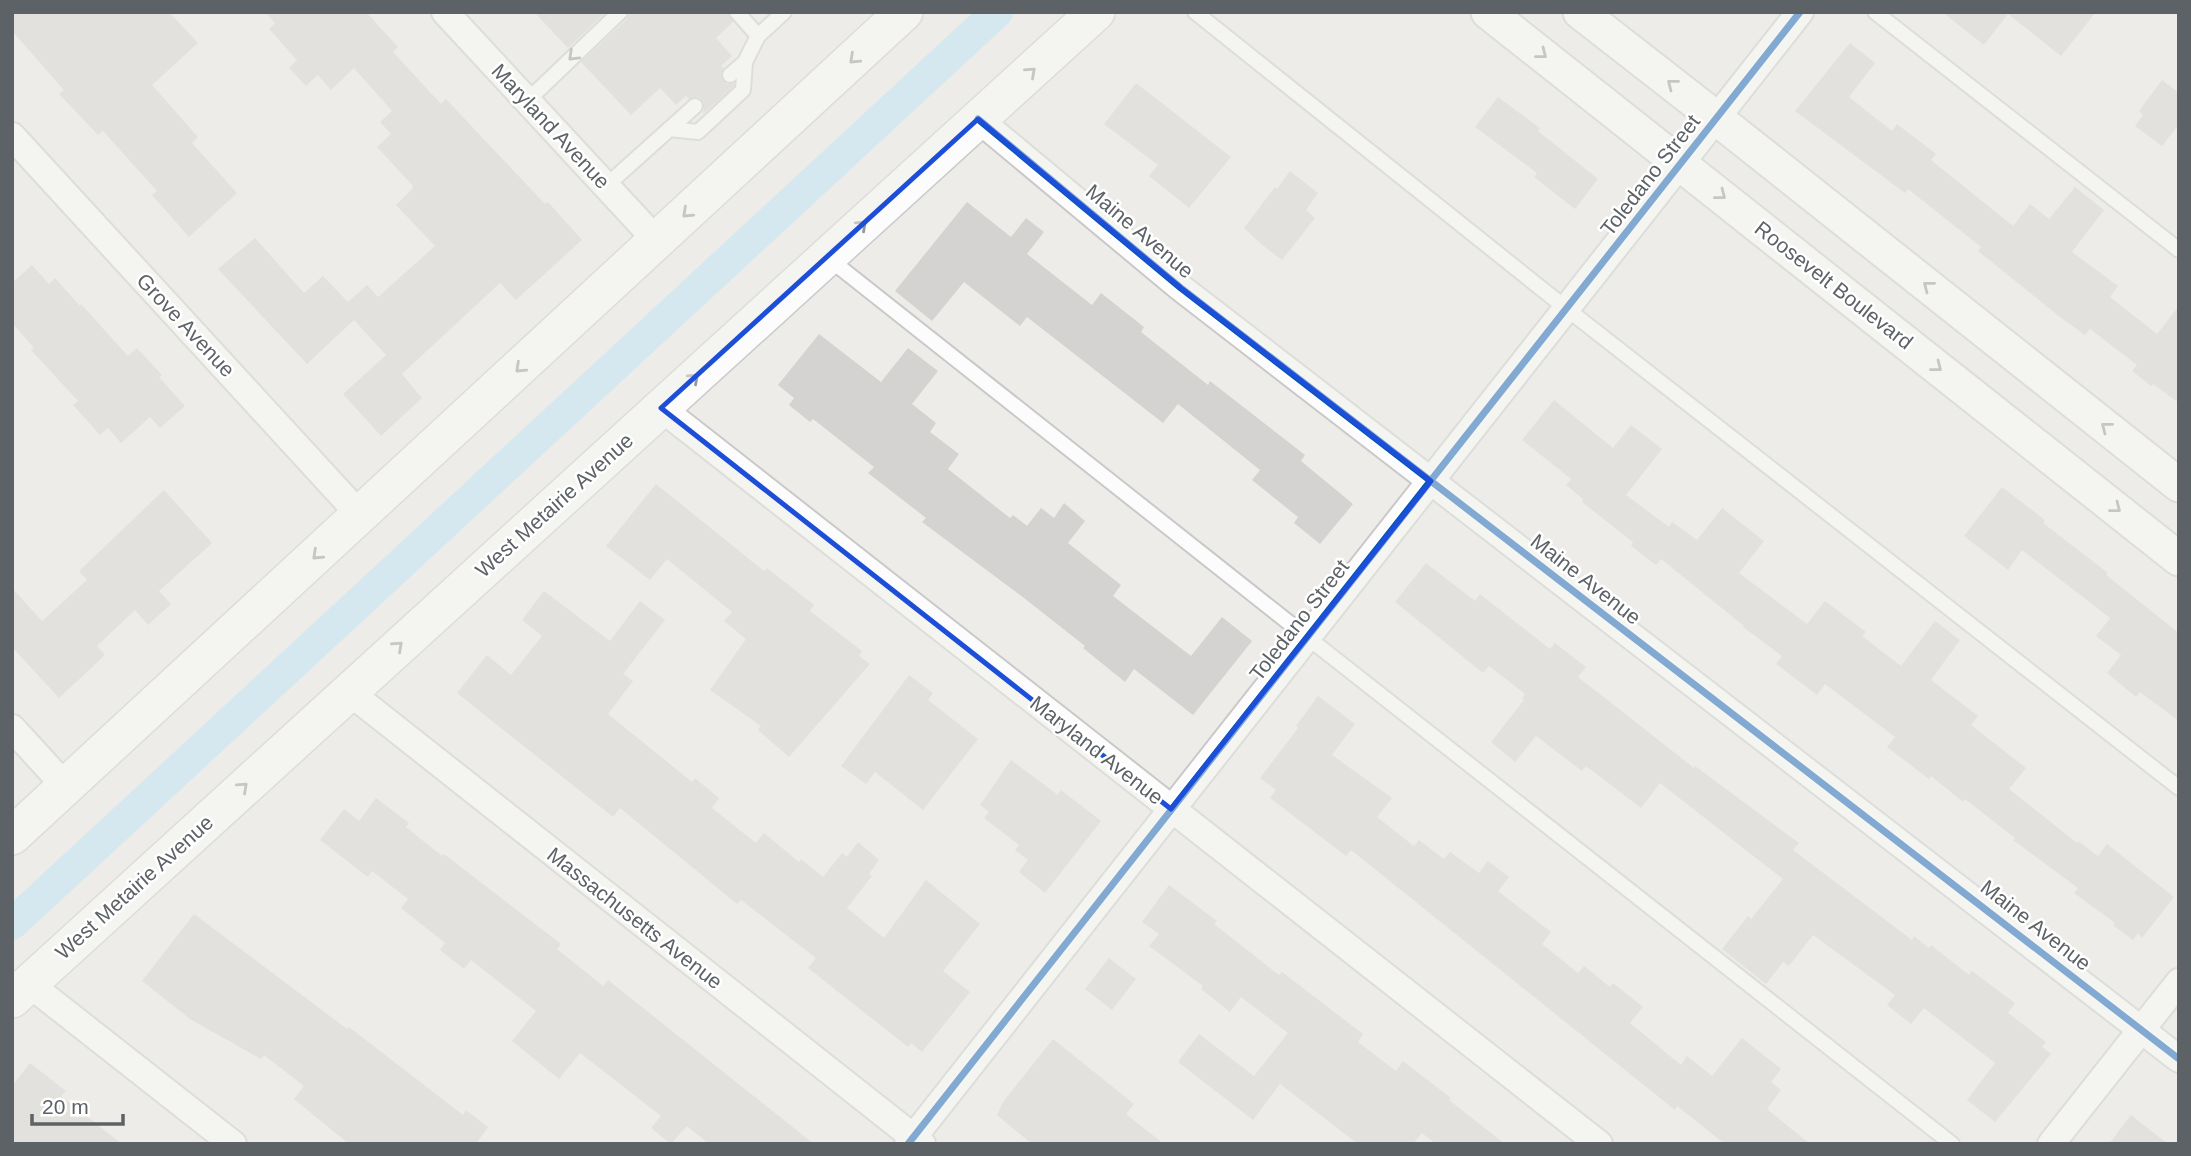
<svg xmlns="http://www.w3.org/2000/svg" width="2191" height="1156" font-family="Helvetica,sans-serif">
	<rect width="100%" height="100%" fill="#edece8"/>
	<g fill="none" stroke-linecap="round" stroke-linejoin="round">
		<path stroke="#bbe3f8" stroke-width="32" d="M12 924 997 12"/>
	</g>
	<path fill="#d4d3d1" d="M12 12H169L198 43 152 85 198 137 192 143 237 193 189 237 152 195 157 191 103 131 98 135 59 94 64 90 12 31Z
		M265 12H366L398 47 393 52 441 104 446 99 545 204 548 202 582 240 516 300 500 283 402 374 422 398 381 436 343 394 386 355 354 320 307 364 218 269 255 238 304 293 323 276 348 302 367 285 378 297 435 246 396 205 413 188V186L377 147 391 134 380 122 392 111 354 68 331 90 318 75 306 86 289 68 297 60 269 29 275 23Z
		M534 12H606L568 48Z
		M629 12H728L733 22 716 38 732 56 721 66 724 68 721 77 726 84H734V86L703 114 704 103 699 97 689 99 686 96 676 105 660 88 631 115 581 62 627 19Z
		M1942 12H2096L2061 56 2008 14 1984 45Z
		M1850 43 1875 63 1849 97 1892 131 1897 124 1936 154 1931 160 2013 226 2030 204 2049 219 2075 187 2104 210 2072 252 2118 286 2110 297 2157 334 2179 306V403L2153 384 2151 386 2132 371 2137 365 2090 329 2085 335 2060 317 1978 251 1981 247 1908 189 1905 193 1795 111Z
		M2162 80 2179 93V124L2162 146 2135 126 2143 115 2139 111Z
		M1136 83 1231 157 1189 208 1149 176 1158 165 1104 124Z
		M1498 97 1540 128 1538 131 1598 179 1575 209 1534 177 1537 173 1475 127Z
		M1290 171 1318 193 1306 210 1315 218 1282 260 1261 244 1244 228 1275 187 1277 189Z
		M967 202 1011 237 1026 218 1044 232 1027 254 1092 305 1101 293 1144 327 1141 332 1208 385 1210 381 1305 455 1301 461 1353 504 1320 544 1294 523 1298 517 1252 480 1260 470 1178 404 1163 423 1027 317 1020 326 964 282 932 321 895 291Z
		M32 265 49 284 55 278 80 306 81 304 128 356 137 348 162 375 159 377 185 406 160 428 150 417 121 443 108 428 100 435 73 405 78 401 31 350 34 348 12 323V283Z
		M819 334 881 382 908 348 938 371 912 404 936 423 930 432 959 454 948 469 1010 518 1013 515 1027 526 1041 508 1054 518 1064 503 1085 521 1068 543 1121 585 1113 596 1191 656 1222 617 1252 641 1193 715 1134 669 1125 682 1083 648 1085 646 1024 598 922 522 926 518 868 473 874 467 813 419 810 422 789 405 794 398 778 385Z
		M1554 400 1613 448 1631 425 1662 449 1626 495 1669 527 1672 522 1697 540 1722 508 1764 541 1739 573 1807 624 1825 601 1866 632 1862 636 1901 666 1935 621 1960 640 1931 680 1978 716 1971 725 2026 768 2009 789 2077 843 2078 841 2098 856 2107 844 2174 897 2142 938 2138 933 2133 940 2113 925 2115 923 2074 893 2078 888 2013 840 2015 838 1965 799 1963 802 1931 776 1929 779 1887 747 1895 737 1825 684 1817 695 1776 664 1782 656 1743 627 1744 626 1661 559 1656 565 1631 546 1633 542 1582 502 1583 499 1566 485 1571 479 1522 440Z
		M656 484 764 571 767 568 814 605 810 611 862 651 859 656 870 664 789 757 758 730 761 726 710 690 746 639 724 621 732 612 667 559 650 580 606 546Z
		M2002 487 2045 520 2043 523 2108 573 2106 575 2179 633V721L2140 692 2136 697 2107 673 2121 655 2096 636 2110 618 2022 550 2008 570 1964 536Z
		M164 490 212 543 159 591 171 604 148 625 135 610 97 646 105 655 59 698 12 647V588L42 621 87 580 79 571Z
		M1426 563 1475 601 1480 594 1550 649 1555 643 1586 667 1578 677 1694 768 1695 766 1799 843 1793 850 1912 940 1914 936 1929 948 1931 945 1969 975 1972 971 2015 1003 2008 1013 2046 1042 2042 1047 2051 1054 1995 1122 1967 1100 1995 1063 1924 1008 1911 1024 1887 1005 1895 995 1813 935 1789 966 1783 962 1766 984 1722 949 1748 916 1751 919 1783 879 1660 783 1641 808 1586 766 1582 771 1536 736 1515 762 1491 742 1524 700 1522 699 1525 694 1489 666 1483 673 1395 602Z
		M544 591 610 641 640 601 665 620 623 674 633 681 608 714 692 782 695 778 719 798 712 808 756 843 764 833 799 862 801 859 823 877 842 853 847 857 858 842 879 860 869 874 872 876 847 908 884 938 926 880 980 924 943 971 970 992 922 1052 911 1043 908 1047 808 968 816 958 741 900 737 904 620 808 613 817 457 693 487 655 511 675 542 636 522 620Z
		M909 675 933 693 928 700 978 739 923 810 875 772 866 784 841 766Z
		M1318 696 1355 724 1332 755 1392 798 1377 817 1414 846 1419 840 1444 859 1450 852 1479 873 1488 861 1509 877 1498 891 1551 932 1542 944 1578 973 1584 966 1610 987 1613 983 1643 1007 1630 1023 1681 1065 1687 1056 1712 1076 1742 1038 1781 1069 1771 1082 1781 1090 1767 1109 1810 1144H1725L1677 1106 1675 1110 1351 850 1346 856 1270 798 1276 790 1260 778 1298 728 1296 726Z
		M1011 760 1058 795 1061 790 1101 821 1045 893 1019 872 1028 860 1015 850 1019 845 984 818 989 812 980 805Z
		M376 798 409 823 406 827 442 856 444 854 561 944 557 949 603 986 608 980 814 1144H709L687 1126 671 1144 651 1128 661 1116 580 1053 559 1079 512 1041 536 1011 471 960 464 969 440 950 445 943 401 908 408 899 372 871 368 877 320 840 344 809 359 821Z
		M1169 885 1217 921 1214 924 1279 975 1282 972 1363 1034 1358 1042 1396 1071 1403 1061 1451 1098 1449 1100 1505 1144H1436L1422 1133 1413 1144H1358L1280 1084 1253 1120 1178 1062 1199 1034 1254 1076 1288 1033 1241 997 1230 1012 1201 989 1203 986 1149 946 1159 934 1142 922Z
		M194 914 347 1029 349 1027 463 1115 466 1110 488 1127 476 1144H349L294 1099 304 1086 264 1055 261 1059 190 1019 142 981Z
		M1109 958 1136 979 1112 1010 1085 989Z
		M1053 1039 1134 1104 1126 1114 1164 1144H1032L997 1115 1003 1102Z
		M30 1063 66 1091 61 1096 122 1144H12V1086Z
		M2131 1115 2168 1144H2109Z"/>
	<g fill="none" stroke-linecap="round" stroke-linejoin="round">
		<g stroke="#c9c9c9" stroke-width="18">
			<path id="service" d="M737 12 758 36
				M1195 12 1567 309 2179 788
				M1875 12 2179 250
				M730 75 745 62 758 36 784 12
				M527 101 620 12
				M669 129 698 132 743 90 745 62
				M606 186 695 106
				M828 258 1307 637 1952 1144"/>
		</g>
		<g stroke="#c9c9c9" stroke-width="30">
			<path id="minor" d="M445 12 657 241
				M978 119 1181 288 2179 1059
				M12 136 360 515
				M661 408 1599 1144
				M348 691 922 1144
				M12 728 66 787
				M28 983 233 1144
				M908 1144 1800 12
				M2051 1144 2179 982"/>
		</g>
		<g stroke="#c9c9c9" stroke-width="37">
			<path id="tertiary" d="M1488 12 2179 559
				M1580 12 1716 118 2179 485"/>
		</g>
		<g stroke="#c9caca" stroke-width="40">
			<path id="secondary" d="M12 836 904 12
				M12 999 1096 12"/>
		</g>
		<use href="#service" stroke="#fcfcfc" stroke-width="14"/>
		<use href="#minor" stroke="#fcfcfc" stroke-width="26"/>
		<use href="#tertiary" stroke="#fcfcfc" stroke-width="33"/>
		<use href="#secondary" stroke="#fcfcfc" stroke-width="37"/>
		<g stroke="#fff" stroke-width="11">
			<path id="cycleway" d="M978 119 1181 288 2179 1059
				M908 1144 1800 12"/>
		</g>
		<use href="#cycleway" stroke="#0057b8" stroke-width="7"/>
	</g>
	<defs><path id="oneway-chevron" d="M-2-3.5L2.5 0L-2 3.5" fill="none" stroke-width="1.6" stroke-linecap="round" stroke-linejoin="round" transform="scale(1.75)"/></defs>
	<g stroke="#95989b">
		<use href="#oneway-chevron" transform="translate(1542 54) rotate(38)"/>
		<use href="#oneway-chevron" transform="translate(573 56) rotate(136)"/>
		<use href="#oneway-chevron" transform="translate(854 59) rotate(137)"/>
		<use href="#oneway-chevron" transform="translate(1031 72) rotate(-42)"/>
		<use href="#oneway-chevron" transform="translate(1672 84) rotate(-142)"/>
		<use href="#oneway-chevron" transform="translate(1721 195) rotate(38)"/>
		<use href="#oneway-chevron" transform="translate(687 213) rotate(137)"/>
		<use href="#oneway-chevron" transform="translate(862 225) rotate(-42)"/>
		<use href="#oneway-chevron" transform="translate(1928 286) rotate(-142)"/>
		<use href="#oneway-chevron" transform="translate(1937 367) rotate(38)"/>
		<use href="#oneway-chevron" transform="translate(520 368) rotate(137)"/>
		<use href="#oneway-chevron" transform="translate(694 378) rotate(-42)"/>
		<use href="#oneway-chevron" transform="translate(2106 427) rotate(-142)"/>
		<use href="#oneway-chevron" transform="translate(2116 508) rotate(38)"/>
		<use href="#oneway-chevron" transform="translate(317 555) rotate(137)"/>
		<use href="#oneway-chevron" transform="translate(398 646) rotate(-42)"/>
		<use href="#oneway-chevron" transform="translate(243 787) rotate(-42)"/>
	</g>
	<path d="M0 0H2191V1156H0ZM978 119 1181 288 1431 481 1171 809 661 408Z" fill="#edece8" fill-opacity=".55" fill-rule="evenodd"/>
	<path fill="none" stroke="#1d4ed8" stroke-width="5" stroke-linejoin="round" d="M978 119 1181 288 1431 481 1171 809 661 408Z"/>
	<g text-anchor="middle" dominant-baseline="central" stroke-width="5" stroke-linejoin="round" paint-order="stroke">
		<g font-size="21" fill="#5d6267" stroke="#fff">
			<text transform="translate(551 126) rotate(47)">Maryland Avenue</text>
			<text transform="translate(1650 175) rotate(-52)">Toledano Street</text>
			<text transform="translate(1140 231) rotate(40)">Maine Avenue</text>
			<text transform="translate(1834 285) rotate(38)">Roosevelt Boulevard</text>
			<text transform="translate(186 325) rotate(47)">Grove Avenue</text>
			<text transform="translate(554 505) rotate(-42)">West Metairie Avenue</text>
			<text transform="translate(1586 579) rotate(38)">Maine Avenue</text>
			<text transform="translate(1299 620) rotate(-52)">Toledano Street</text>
			<text transform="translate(1097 750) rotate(38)">Maryland Avenue</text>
			<text transform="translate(134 887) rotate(-42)">West Metairie Avenue</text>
			<text transform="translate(635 918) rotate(38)">Massachusetts Avenue</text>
			<text transform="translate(2036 925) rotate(38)">Maine Avenue</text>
		</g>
	</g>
	<rect width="2191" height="1156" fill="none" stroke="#5d6267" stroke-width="28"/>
	<path d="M32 1114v10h91v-10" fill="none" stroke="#5d6267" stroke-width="3.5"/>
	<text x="42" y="1114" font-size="21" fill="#5d6267" stroke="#ffffff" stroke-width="5" paint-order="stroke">20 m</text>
</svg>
